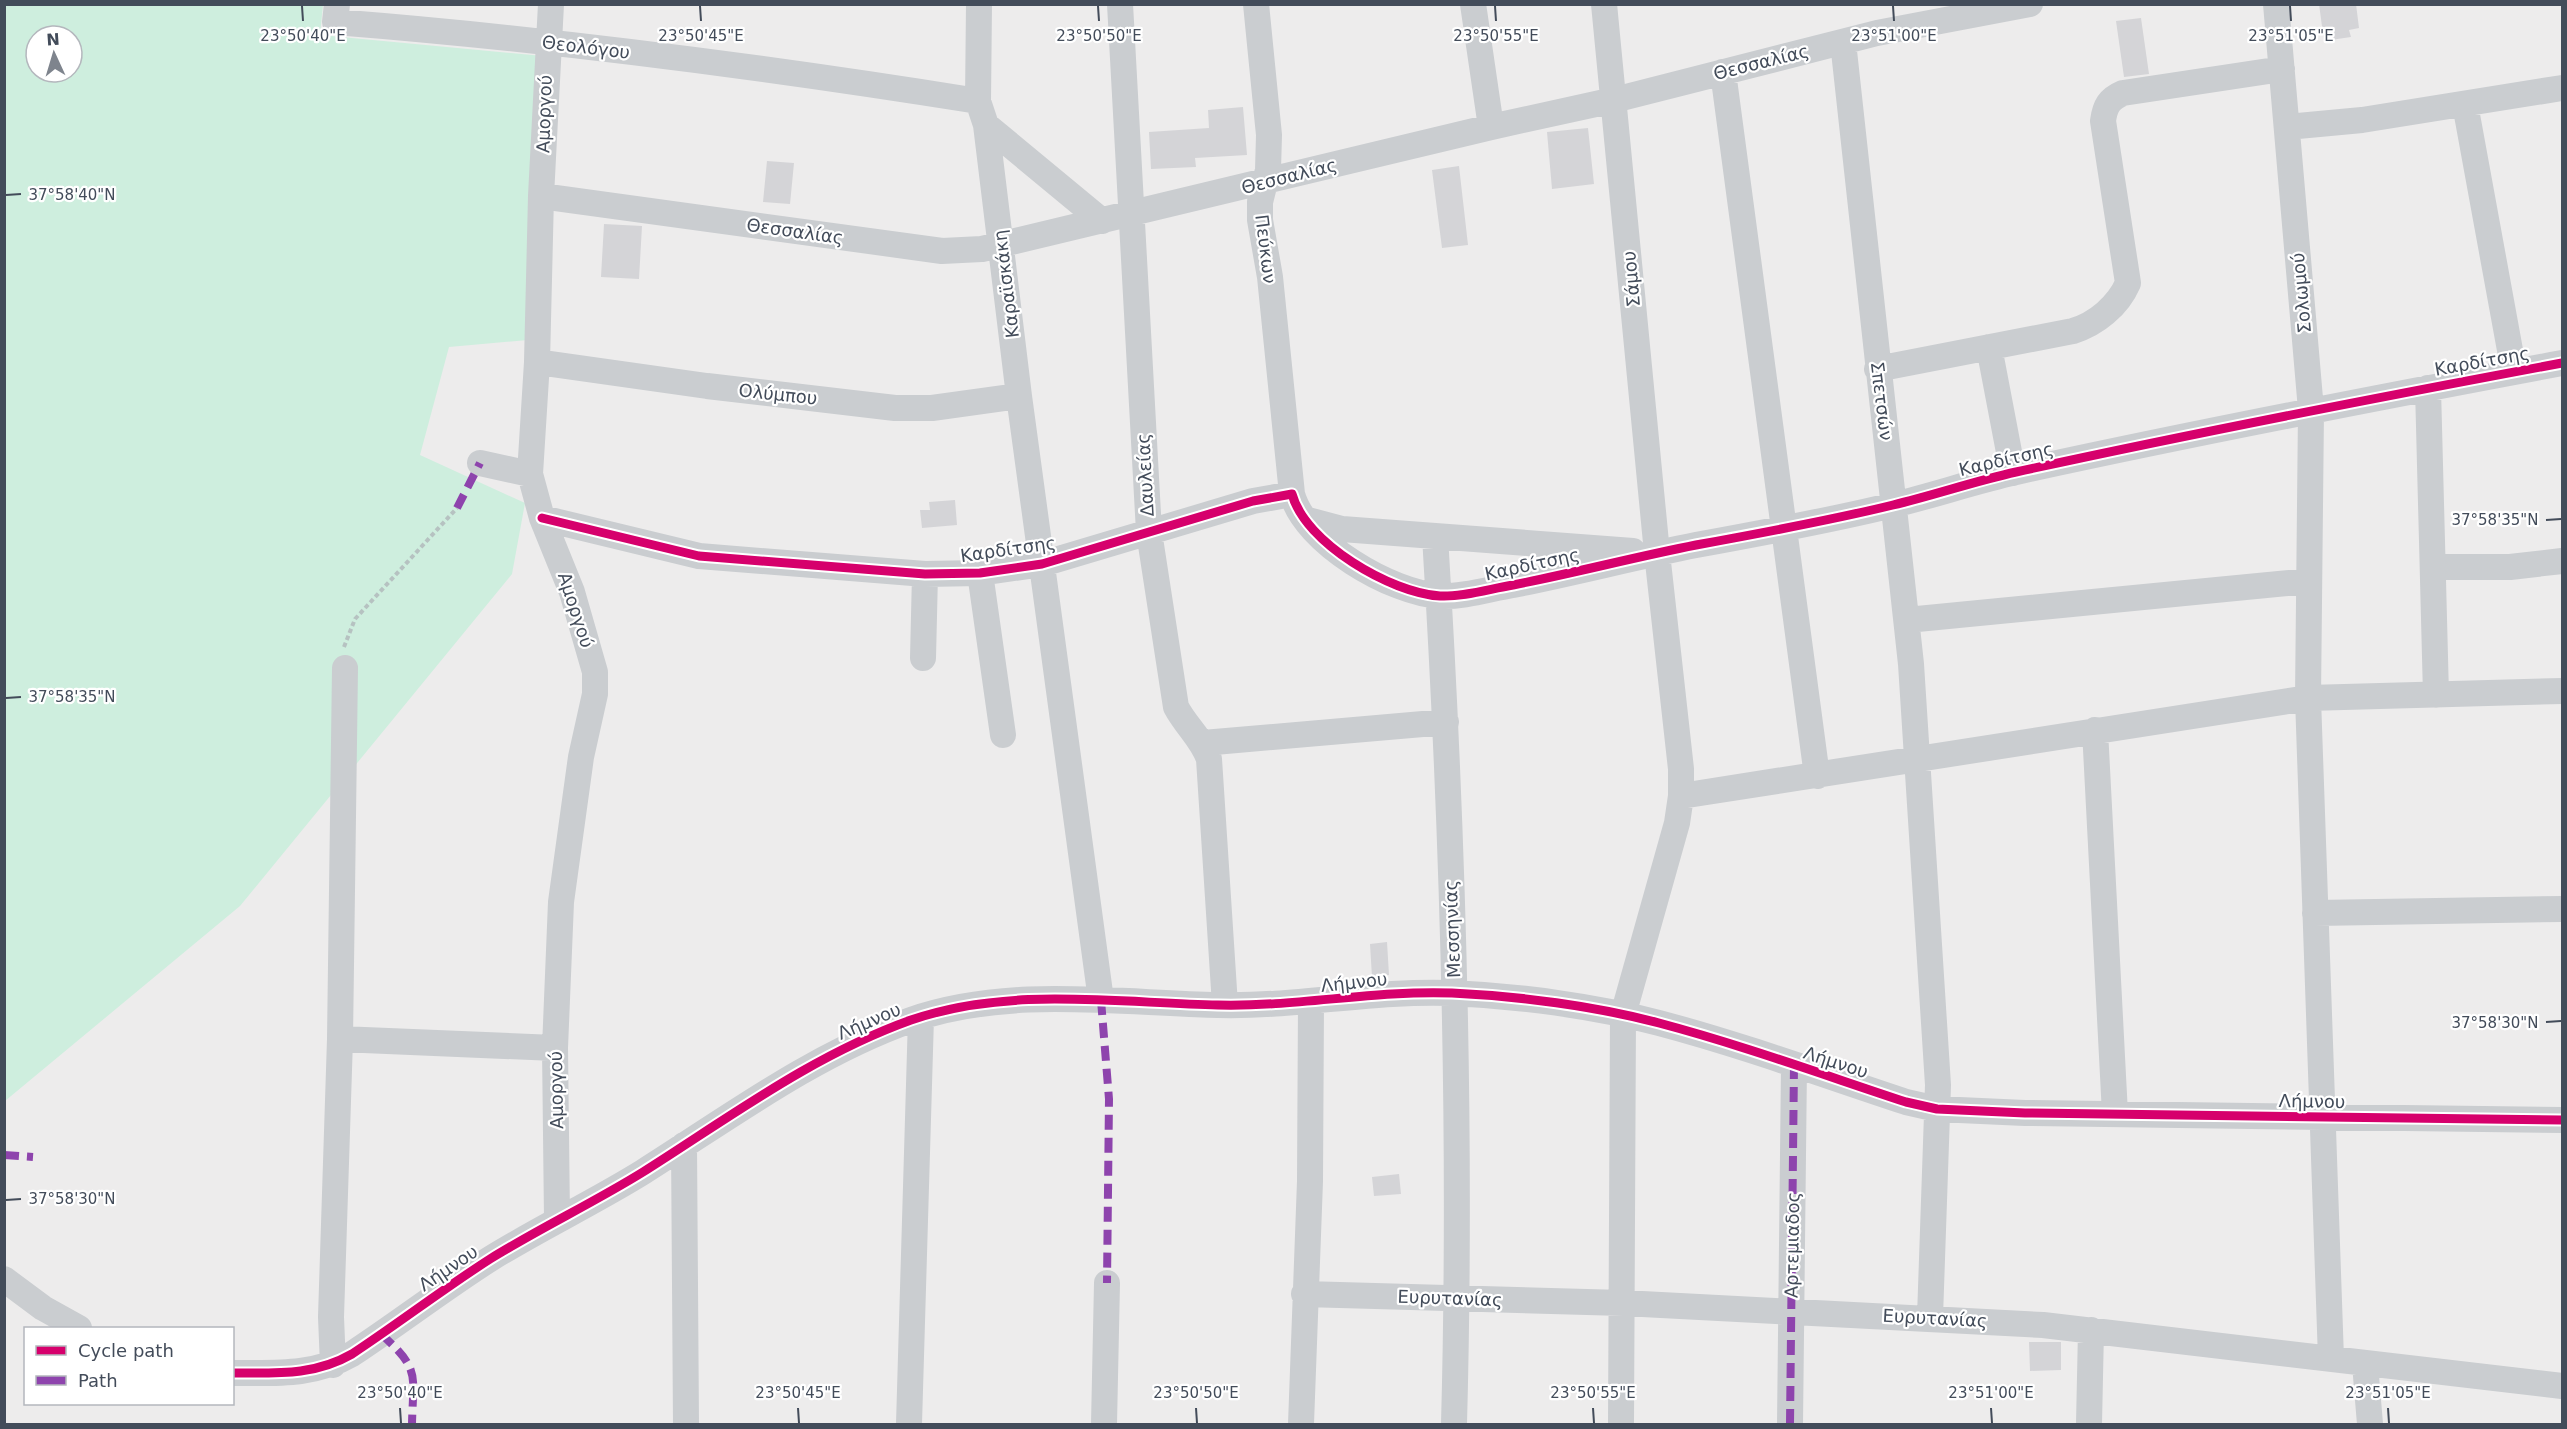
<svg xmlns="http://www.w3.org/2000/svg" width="2567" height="1429" font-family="'DejaVu Sans',sans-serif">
	<rect width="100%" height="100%" fill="#edecec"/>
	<path fill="#ceeede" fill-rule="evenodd" d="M5 5H323L320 35 543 56 528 340 449 347 420 455 525 503 512 574 240 906 5 1101ZM36 36H72V72H36Z"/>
	<path fill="#d4d4d7" d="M2319 4H2356L2359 28 2349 30 2351 37 2324 41Z
		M2141 18 2149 74 2124 77 2116 21Z
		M1243 107 1247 155 1195 158 1196 167 1151 169 1149 132 1209 128 1208 110Z
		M1588 128 1594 184 1552 189 1547 132Z
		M767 161 794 163 790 204 763 202Z
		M1459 166 1468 245 1442 248 1432 170Z
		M604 224 642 226 639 279 601 277Z
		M955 500 957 525 922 528 920 510H930L929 502Z
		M1387 942 1389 975 1372 977 1370 944Z
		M1399 1174 1401 1194 1374 1196 1372 1177Z
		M2029 1342H2061V1370L2030 1371Z"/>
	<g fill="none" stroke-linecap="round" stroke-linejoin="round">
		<path stroke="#b6c2c1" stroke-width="4" stroke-dasharray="4.5 3" stroke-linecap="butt" d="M344 647 355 619 457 508"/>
		<path stroke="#cacdd0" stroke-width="26" d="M337 4 335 22C550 39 765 67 978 101
			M551 4 541 196 537 362 530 474 542 518 572 592 595 672V694L581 757 561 902 555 1048 557 1219
			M979 4 978 101 986 125 1019 396 1101 1000
			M1120 4 1149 532 1176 707C1186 726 1202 739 1209 759L1225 1005
			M1256 4 1269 135 1268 170 1260 202V220L1270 277 1292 494
			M1473 4 1491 127
			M1604 4 1657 553 1681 769V796L1677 823 1623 1015 1621 1424
			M2276 4 2311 410 2308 698 2331 1359
			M1843 42 1911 664 1938 1085 1930 1317
			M1723 72 1817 776
			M2465 104 2514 372
			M986 125 1102 221
			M2287 127 2362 120 2562 88
			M541 196 942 251 982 249 1491 127 1614 100 1877 33 2030 4
			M1989 347 2013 473
			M537 362 707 386 895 408H932L1019 396
			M1877 369 2073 331C2096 324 2118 306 2128 283L2103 121C2105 106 2109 99 2123 93L2282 69
			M2428 388 2436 695
			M480 463 530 474
			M542 518 699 556 925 574 980 573 1042 564 1253 501 1292 494C1305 543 1391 593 1440 596 1464 597 1489 589 1513 585 1574 573 1635 557 1696 545 1762 533 1828 521 1893 505 1935 495 1975 481 2016 472 2198 432 2380 397 2562 363
			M1308 520 1342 529 1633 551
			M1435 536C1453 832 1462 1128 1454 1424
			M2433 567H2510L2562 561
			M980 573 1003 735
			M1907 620 2309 581
			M923 658 925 574
			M2095 730 2115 1114
			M1203 743 1446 722
			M1681 796 2308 698 2562 691
			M2315 913 2562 909
			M340 1039 555 1048
			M684 1145 686 1424
			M4 1279 43 1308 79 1328
			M1304 1294 1623 1303 2043 1325 2562 1386
			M2365 1364 2370 1424
			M333 1365 331 1317 340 1039 345 668
			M232 1373C276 1373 314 1376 352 1354 399 1323 443 1289 490 1259 540 1228 593 1203 643 1172 730 1117 813 1055 911 1020 1009 986 1117 1003 1218 1005 1297 1007 1374 990 1452 993 1518 996 1595 1006 1659 1023 1742 1045 1824 1075 1906 1102L1937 1109 2025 1113 2562 1120
			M909 1424 921 1017
			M1104 1424 1107 1283
			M1301 1424 1310 1181 1311 1003
			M1790 1424 1794 1065
			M2089 1424 2091 1330"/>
		<path stroke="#8e44ad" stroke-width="8" stroke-dasharray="15 8" stroke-linecap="butt" d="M457 508 480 463
			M1101 1000 1109 1099 1107 1283
			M4 1155 33 1157
			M381 1334C421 1370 413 1374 412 1424
			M1790 1424 1794 1065"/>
		<g stroke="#fff" stroke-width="13">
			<path id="cycleway" d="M542 518 699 556 925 574 980 573 1042 564 1253 501 1292 494C1305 543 1391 593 1440 596 1464 597 1489 589 1513 585 1574 573 1635 557 1696 545 1762 533 1828 521 1893 505 1935 495 1975 481 2016 472 2198 432 2380 397 2562 363
				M232 1373C276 1373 314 1376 352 1354 399 1323 443 1289 490 1259 540 1228 593 1203 643 1172 730 1117 813 1055 911 1020 1009 986 1117 1003 1218 1005 1297 1007 1374 990 1452 993 1518 996 1595 1006 1659 1023 1742 1045 1824 1075 1906 1102L1937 1109 2025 1113 2562 1120"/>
		</g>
		<use href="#cycleway" stroke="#d6006c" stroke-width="9"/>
	</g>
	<path fill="none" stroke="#434c5a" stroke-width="2" d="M302 6 303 21M700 6 701 21M1098 6 1099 21M1495 6 1496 21M1893 6 1894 21M2290 6 2291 21M6 195 21 194M2546 520 2561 519M6 698 21 697M2546 1022 2561 1021M6 1200 21 1199M400 1408 401 1423M798 1408 799 1423M1196 1408 1197 1423M1593 1408 1594 1423M1991 1408 1992 1423M2388 1408 2389 1423"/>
	<g text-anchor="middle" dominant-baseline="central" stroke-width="4.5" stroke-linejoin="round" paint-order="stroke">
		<g font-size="18" fill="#434c5a" stroke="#fff">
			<text transform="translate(586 47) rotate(7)">Θεολόγου</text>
			<text transform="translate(1761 62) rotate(-14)">Θεσσαλίας</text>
			<text transform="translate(544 114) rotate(-88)">Αμοργού</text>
			<text transform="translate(1289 176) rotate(-14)">Θεσσαλίας</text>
			<text transform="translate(795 231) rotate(8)">Θεσσαλίας</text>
			<text transform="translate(1266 249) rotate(83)">Πεύκων</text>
			<text transform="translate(1631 279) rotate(-95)">Σάμου</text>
			<text transform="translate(1006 284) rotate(-97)">Καραϊσκάκη</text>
			<text transform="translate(2301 293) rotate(-95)">Σολωμού</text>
			<text transform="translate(2482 361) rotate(-10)">Καρδίτσης</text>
			<text transform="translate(778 394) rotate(6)">Ολύμπου</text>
			<text transform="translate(1882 401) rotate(83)">Σπετσών</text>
			<text transform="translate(2006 459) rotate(-13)">Καρδίτσης</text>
			<text transform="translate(1145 475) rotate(-93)">Δαυλείας</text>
			<text transform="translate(1008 549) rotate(-8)">Καρδίτσης</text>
			<text transform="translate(1532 564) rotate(-12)">Καρδίτσης</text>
			<text transform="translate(576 610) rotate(72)">Αμοργού</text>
			<text transform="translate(1452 929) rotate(-92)">Μεσσηνίας</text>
			<text transform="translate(1354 982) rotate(-6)">Λήμνου</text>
			<text transform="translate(869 1021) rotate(-23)">Λήμνου</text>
			<text transform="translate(1836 1062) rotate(18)">Λήμνου</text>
			<text transform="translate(556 1090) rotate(-91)">Αμοργού</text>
			<text transform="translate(2312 1101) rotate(1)">Λήμνου</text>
			<text transform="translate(1792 1245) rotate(-89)">Αρτεμιαδος</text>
			<text transform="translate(448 1268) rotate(-34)">Λήμνου</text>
			<text transform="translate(1450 1298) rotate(2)">Ευρυτανίας</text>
			<text transform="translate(1935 1318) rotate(3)">Ευρυτανίας</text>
		</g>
	</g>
	<g font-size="15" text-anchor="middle" fill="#434c5a" stroke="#fff" stroke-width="4.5" stroke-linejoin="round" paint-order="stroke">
		<text x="303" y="41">23°50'40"E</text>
		<text x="701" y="41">23°50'45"E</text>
		<text x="1099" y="41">23°50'50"E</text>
		<text x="1496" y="41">23°50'55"E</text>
		<text x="1894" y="41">23°51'00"E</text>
		<text x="2291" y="41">23°51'05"E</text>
		<text x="72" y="200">37°58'40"N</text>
		<text x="2495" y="525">37°58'35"N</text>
		<text x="72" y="702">37°58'35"N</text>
		<text x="2495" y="1028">37°58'30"N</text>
		<text x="72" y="1204">37°58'30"N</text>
		<text x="400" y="1398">23°50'40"E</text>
		<text x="798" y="1398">23°50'45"E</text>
		<text x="1196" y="1398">23°50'50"E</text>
		<text x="1593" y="1398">23°50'55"E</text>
		<text x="1991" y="1398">23°51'00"E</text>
		<text x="2388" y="1398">23°51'05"E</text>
	</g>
	<rect width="2567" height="1429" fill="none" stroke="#434c5a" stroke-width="12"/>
	<rect x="24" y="1327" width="210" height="78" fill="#ffffff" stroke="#b4b7bd" stroke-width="1.5"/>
	<rect x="36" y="1346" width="30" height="9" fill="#d6006c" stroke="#b4b7bd" stroke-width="1.5"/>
	<text x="78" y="1357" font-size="18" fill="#434c5a">Cycle path</text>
	<rect x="36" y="1376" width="30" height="9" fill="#8e44ad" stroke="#b4b7bd" stroke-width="1.5"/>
	<text x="78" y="1387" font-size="18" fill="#434c5a">Path</text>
	<g transform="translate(54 54) rotate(356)"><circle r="28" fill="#ffffff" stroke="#b4b7bd" stroke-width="1.5"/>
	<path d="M0-4.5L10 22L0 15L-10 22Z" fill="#7e848d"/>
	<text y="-9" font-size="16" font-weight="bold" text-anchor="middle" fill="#434c5a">N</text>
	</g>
</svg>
